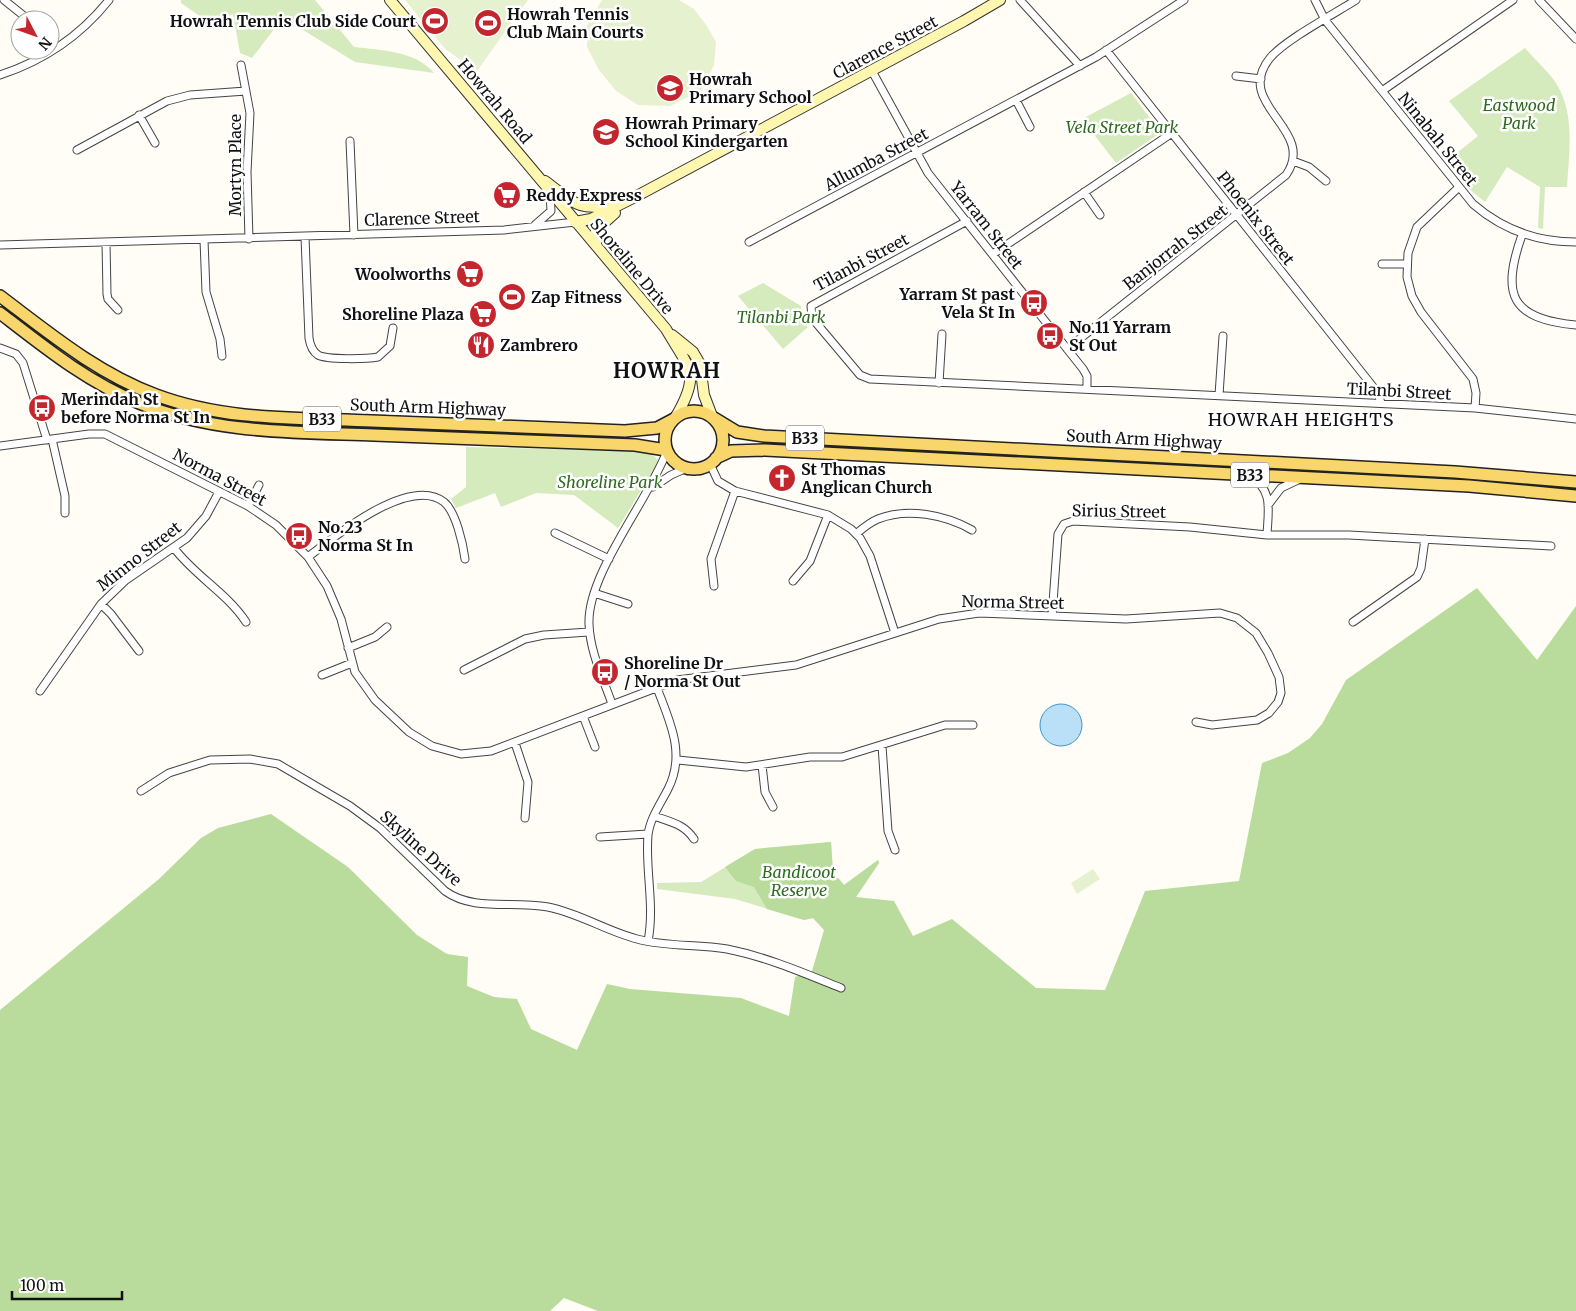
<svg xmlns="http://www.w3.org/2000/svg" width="1576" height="1311" font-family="Merriweather,serif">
	<rect width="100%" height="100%" fill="#fffdf5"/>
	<path fill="#d5ebbd" d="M181 0H315L354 47C381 50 416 51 434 73L355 62 282 17 272 25 275 28 252 58 240 53 233 14 211 24 181 3Z
		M1525 48C1534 59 1546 69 1554 80 1576 112 1569 151 1567 187H1545L1543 229 1538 228 1540 187 1507 167 1485 202 1467 187 1448 160 1478 136 1449 101Z
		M1131 93 1159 130 1157 135 1116 163 1082 119Z
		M763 283 801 306V319L808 327 783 349 738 296Z
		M466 447 631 451 652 454 658 460 656 466 618 528 574 495 536 493 501 507 495 493 456 508 451 499 466 487Z
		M831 842 833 872 844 885 878 860 879 863 856 897 847 954 813 918 804 920 735 899 657 889V883L701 882 755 849Z"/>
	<path fill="#b9dc9c" d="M1477 588 1537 660 1576 606V1311H598L564 1298 550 1311H0V1010L159 879 201 838 218 828 271 814 348 867 417 935 447 954 468 957 467 986 494 997 517 999 531 1029 577 1050 607 984 630 989 741 998 789 1016 795 977 812 971 824 930 813 918 804 920 767 909 754 887 736 881 725 867 755 849 831 842 833 872 844 885 878 860 879 863 856 897 894 901 913 936 952 919 1036 988 1105 990 1145 891 1239 881 1262 763 1288 753 1310 738 1322 724 1346 680Z"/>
	<path fill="#e6f2cf" d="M405 0H528L477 71 445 49Z
		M602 0H679L694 9 707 26 716 42 714 65 702 90 670 106 638 105 616 91 599 70 587 47V25Z
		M1093 869 1100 879 1077 894 1071 883Z"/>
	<path fill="#b9e0f7" stroke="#3f96cf" d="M1040 725a21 21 0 1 1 42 0a21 21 0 1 1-42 0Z"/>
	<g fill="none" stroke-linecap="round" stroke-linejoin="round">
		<g stroke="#444" stroke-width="9">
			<path id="street" d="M4 0 29 20
				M1020 0 1080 66
				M1315 0 1325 20 1473 204C1503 230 1536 242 1576 242
				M1539 0 1576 39
				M1106 50 1378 393 1381 403
				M241 65 250 113 247 172 249 239
				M872 71 928 173 1083 369 1087 376V389
				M0 75C43 61 81 35 109 0
				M1236 76 1261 79
				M1382 91 1513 0
				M1016 100 1030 127
				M139 115 155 143
				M350 141 354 235
				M77 150 167 101 190 95 246 91
				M1293 161 1309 167 1326 181
				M1458 188 1417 227 1408 253 1407 277 1412 296 1421 312 1473 379 1476 393 1475 408
				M1084 192 1100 215
				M967 221 811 306 812 318 860 375 870 379 1475 408 1576 419
				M535 225 551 211 550 193
				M1522 235C1501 294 1510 319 1576 325
				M305 237 309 338C310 345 312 351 318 355 327 360 367 359 378 357L390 346 393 328
				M204 240 206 292 220 339 222 356
				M106 242 107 294 108 299 118 310
				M749 242 1096 57 1184 0
				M0 245 504 230 575 222
				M993 254 1172 133
				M1382 264H1406
				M0 348 16 354 23 363 47 440
				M1067 349 1286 175C1318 129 1232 105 1270 58 1285 40 1334 14 1356 0
				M939 383 942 334
				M1219 395 1223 336
				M52 439 65 496V513
				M0 446 89 434H105L248 506 276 525 308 557 327 586 341 619 355 672 375 700 409 732 432 746 461 754 491 751 677 680 796 665 939 619 979 613 1126 619 1220 613 1237 618 1256 633 1268 653 1279 677 1281 693 1278 702 1269 713 1257 720 1212 725 1196 722
				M710 464 718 481 735 491 828 515 851 529 860 538 870 556 895 633
				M1250 476C1274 490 1268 511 1267 535
				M653 487 671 475 687 468
				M1268 505 1281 488 1300 479
				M248 506 259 485
				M555 533 609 559
				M856 534C863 528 870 522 878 519 907 507 946 515 972 530
				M174 548C195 576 227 593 246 622
				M308 557C335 536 410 475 444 502 456 512 463 544 465 559
				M793 581 810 561 828 515
				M714 586 711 559 735 491
				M594 593 628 604
				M101 604 111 614 139 651
				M1052 616 1058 534 1064 524 1073 521 1190 527 1267 535H1349L1551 546
				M1353 622 1417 577 1421 568 1425 539
				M348 648 375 637 387 627
				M464 670 525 639 544 635 589 632
				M322 675 352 663
				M40 691 101 604 126 580 187 538 206 516 219 492
				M612 704C603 678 590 652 589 624 587 574 648 501 667 451
				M583 716 595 747
				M515 743 528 782 525 818
				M882 746 888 831 895 850
				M678 760 746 767 810 757H842L945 725H973
				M762 765 765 792 773 807
				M141 791 169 773 210 760 250 759 278 764 350 806 380 828 445 891C474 912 513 900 548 907 579 913 606 931 637 939 666 947 697 944 727 949 767 957 804 973 841 988
				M654 816C671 822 684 824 694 839
				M600 837 648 834
				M648 941C655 905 645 870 648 835 650 818 661 803 668 789 686 754 670 722 657 688"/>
		</g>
		<g stroke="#333" stroke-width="12">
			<path id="secondary" d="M390 0 666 329C689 369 702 373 675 418
				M545 181C571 200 578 213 612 204
				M575 222 591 219 633 198 964 21 1000 0
				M596 245V230L615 213
				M672 335 693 352 700 364 704 395 712 416"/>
		</g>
		<g stroke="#222" stroke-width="14">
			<path id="primary" d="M0 296C49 333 97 373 156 395 225 421 300 418 372 421 457 424 541 428 625 431L657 428 674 419
				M0 313C44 347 87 382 139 403 214 434 295 432 374 435 461 438 548 441 635 445L666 450
				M665 440a29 29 0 1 1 58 0a29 29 0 1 1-58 0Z
				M714 418 737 432 764 436 1455 472 1576 482
				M716 458 731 451 765 450 1469 486 1576 496"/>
		</g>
		<use href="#street" stroke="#fff" stroke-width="7"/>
		<use href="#secondary" stroke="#fff6b0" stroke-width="10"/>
		<use href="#primary" stroke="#f9d66b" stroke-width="11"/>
	</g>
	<defs>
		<g id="stadium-disc" transform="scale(1.4375)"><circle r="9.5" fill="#c4262e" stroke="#fff"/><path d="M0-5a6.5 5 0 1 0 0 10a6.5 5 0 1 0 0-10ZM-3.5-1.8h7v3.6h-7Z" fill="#fff"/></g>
		<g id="school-disc" transform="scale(1.4375)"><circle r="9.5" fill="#c4262e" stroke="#fff"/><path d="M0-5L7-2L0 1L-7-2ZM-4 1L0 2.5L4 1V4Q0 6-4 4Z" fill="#fff"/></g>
		<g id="supermarket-disc" transform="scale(1.4375)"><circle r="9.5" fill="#c4262e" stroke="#fff"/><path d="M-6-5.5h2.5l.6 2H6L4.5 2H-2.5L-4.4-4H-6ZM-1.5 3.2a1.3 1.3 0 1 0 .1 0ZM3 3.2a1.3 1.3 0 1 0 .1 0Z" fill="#fff"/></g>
		<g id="bus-disc" transform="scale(1.4375)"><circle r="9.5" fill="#c4262e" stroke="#fff"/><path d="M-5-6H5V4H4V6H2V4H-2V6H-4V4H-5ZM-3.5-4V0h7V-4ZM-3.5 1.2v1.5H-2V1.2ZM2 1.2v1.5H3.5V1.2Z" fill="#fff"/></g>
		<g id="restaurant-disc" transform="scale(1.4375)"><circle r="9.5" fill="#c4262e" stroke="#fff"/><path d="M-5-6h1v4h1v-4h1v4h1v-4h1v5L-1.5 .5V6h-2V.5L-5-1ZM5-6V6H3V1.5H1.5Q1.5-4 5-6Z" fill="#fff"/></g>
		<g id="church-disc" transform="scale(1.4375)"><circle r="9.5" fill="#c4262e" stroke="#fff"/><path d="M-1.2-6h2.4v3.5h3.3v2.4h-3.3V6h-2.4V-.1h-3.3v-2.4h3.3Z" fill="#fff"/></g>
	</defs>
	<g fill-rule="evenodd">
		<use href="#stadium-disc" x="435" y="21"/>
		<use href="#stadium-disc" x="488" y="23"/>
		<use href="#school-disc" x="670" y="88"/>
		<use href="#school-disc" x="606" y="132"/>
		<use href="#supermarket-disc" x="507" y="195"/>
		<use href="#supermarket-disc" x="470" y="274"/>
		<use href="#stadium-disc" x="512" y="297"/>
		<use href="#bus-disc" x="1034" y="303"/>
		<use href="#supermarket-disc" x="483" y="314"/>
		<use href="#bus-disc" x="1050" y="336"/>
		<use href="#restaurant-disc" x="481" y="345"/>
		<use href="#bus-disc" x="42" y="408"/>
		<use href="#church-disc" x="782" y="478"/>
		<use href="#bus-disc" x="299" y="536"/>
		<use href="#bus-disc" x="605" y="672"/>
	</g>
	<g text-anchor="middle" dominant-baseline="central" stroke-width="5" stroke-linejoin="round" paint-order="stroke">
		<g fill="#fff" stroke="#585858" stroke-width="1">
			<rect x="303" y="406.5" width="38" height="25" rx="4"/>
			<rect x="786" y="425.5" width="38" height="25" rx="4"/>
			<rect x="1231" y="462.5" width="38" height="25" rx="4"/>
		</g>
		<g font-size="15" font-weight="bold" fill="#111">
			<text x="322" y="419">B33</text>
			<text x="805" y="438">B33</text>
			<text x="1250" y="475">B33</text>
		</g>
		<g font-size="16" font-weight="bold" fill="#111" stroke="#fff" text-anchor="start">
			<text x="507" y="14">Howrah Tennis<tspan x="507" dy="18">Club Main Courts</tspan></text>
			<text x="416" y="21" text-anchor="end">Howrah Tennis Club Side Court</text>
			<text x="689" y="79">Howrah<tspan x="689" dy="18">Primary School</tspan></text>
			<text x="625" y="123">Howrah Primary<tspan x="625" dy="18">School Kindergarten</tspan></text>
			<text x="526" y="195">Reddy Express</text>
			<text x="451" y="274" text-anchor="end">Woolworths</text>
			<text x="1015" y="294" text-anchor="end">Yarram St past<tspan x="1015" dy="18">Vela St In</tspan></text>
			<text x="531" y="297">Zap Fitness</text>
			<text x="464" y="314" text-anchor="end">Shoreline Plaza</text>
			<text x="1069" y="327">No.11 Yarram<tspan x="1069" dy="18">St Out</tspan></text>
			<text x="500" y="345">Zambrero</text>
			<text x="61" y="399">Merindah St<tspan x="61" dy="18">before Norma St In</tspan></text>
			<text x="801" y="469">St Thomas<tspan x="801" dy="18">Anglican Church</tspan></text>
			<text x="318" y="527">No.23<tspan x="318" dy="18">Norma St In</tspan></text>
			<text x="624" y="663">Shoreline Dr<tspan x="624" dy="18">/ Norma St Out</tspan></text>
		</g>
		<g font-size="16" fill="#111" stroke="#fff">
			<text transform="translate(885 47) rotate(-28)">Clarence Street</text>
			<text transform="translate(495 101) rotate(50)">Howrah Road</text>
			<text transform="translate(1438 139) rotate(51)">Ninabah Street</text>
			<text transform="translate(876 159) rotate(-28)">Allumba Street</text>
			<text transform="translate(235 165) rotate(-90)">Mortyn Place</text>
			<text transform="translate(422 218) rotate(-2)">Clarence Street</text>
			<text transform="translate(1256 218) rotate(52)">Phoenix Street</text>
			<text transform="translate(987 225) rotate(52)">Yarram Street</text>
			<text transform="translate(1175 247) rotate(-38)">Banjorrah Street</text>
			<text transform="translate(861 262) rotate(-28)">Tilanbi Street</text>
			<text transform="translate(632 266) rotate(50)">Shoreline Drive</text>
			<text transform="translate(1399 391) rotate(3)">Tilanbi Street</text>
			<text transform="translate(428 407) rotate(2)">South Arm Highway</text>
			<text transform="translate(1144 439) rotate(3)">South Arm Highway</text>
			<text transform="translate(220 477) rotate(28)">Norma Street</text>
			<text transform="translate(1119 511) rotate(1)">Sirius Street</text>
			<text transform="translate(139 556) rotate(-38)">Minno Street</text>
			<text transform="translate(1013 602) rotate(1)">Norma Street</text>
			<text transform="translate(421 848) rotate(42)">Skyline Drive</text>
		</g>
		<g font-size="16" font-style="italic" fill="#2f6b1f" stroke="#fff">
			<text x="1519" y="105">Eastwood<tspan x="1519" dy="18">Park</tspan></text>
			<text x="1122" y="127">Vela Street Park</text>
			<text x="781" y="317">Tilanbi Park</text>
			<text x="610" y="482">Shoreline Park</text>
			<text x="799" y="872">Bandicoot<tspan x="799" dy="18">Reserve</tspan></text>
		</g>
		<g font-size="18" letter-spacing="1" fill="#111" stroke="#fff">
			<text x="1301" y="419">HOWRAH HEIGHTS</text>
		</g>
		<g font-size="21" font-weight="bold" letter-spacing="1" fill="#111" stroke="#fff">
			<text x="667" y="370">HOWRAH</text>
		</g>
	</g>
	<g transform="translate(35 35) rotate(131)"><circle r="24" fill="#ffffff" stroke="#a0a0a0"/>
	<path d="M0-4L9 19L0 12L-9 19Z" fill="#c4262e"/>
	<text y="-8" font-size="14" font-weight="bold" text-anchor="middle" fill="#111111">N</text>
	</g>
	<path d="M12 1291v8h110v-8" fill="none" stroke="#111111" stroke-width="2.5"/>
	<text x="20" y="1291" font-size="15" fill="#111111" stroke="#ffffff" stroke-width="4" paint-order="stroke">100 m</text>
</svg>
